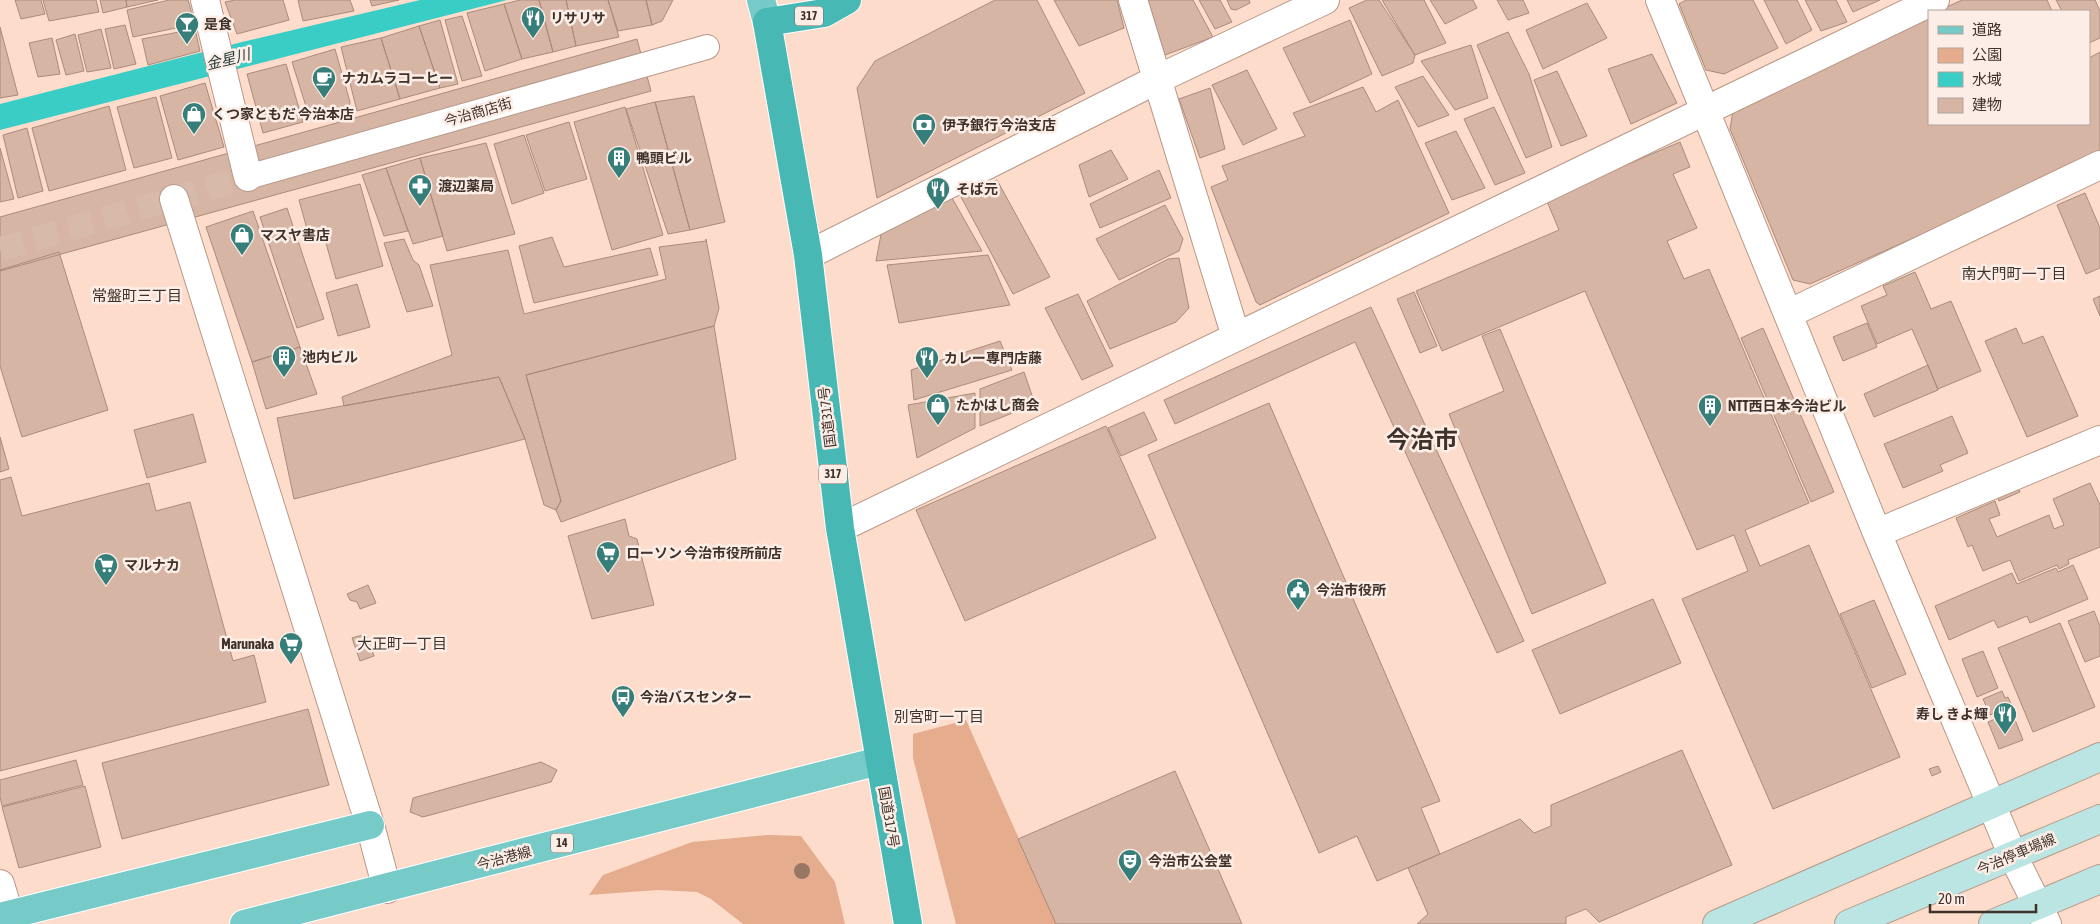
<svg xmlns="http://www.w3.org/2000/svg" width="2100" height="924" font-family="'Asap Condensed','Noto Sans JP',sans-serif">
	<rect width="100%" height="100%" fill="#fedccb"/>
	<path fill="#e5ac8e" d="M966 720 1057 924H956L913 758V734Z
		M767 835 801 836 835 882 845 924H743L711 899 697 892 658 890 589 895 603 875 692 842Z"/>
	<path fill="#3acdc5" d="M420 0H507L0 130V104L242 42Z"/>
	<path fill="#d6b5a4" stroke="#aa8b7b" d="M15 0H41L45 14 21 19Z
		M43 0H96L99 12 49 21Z
		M100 0H126L127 7 103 13Z
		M126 0H158L127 7Z
		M169 0H188L195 24 133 37 127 10Z
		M235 0H283L289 20 237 34 225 2Z
		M298 0H350L354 11 303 21Z
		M370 0H399L372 6Z
		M520 0H539L553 52 522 59 504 4Z
		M539 0H566L576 46 553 52Z
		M566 0H608L619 37 576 46Z
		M608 0H646L652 25 618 31Z
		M646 0H673L662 21 652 25Z
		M995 0H1037L1085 93 877 198 857 88 875 61Z
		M1054 0H1117L1124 28 1079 46Z
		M1148 0H1193L1213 37 1165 55Z
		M1199 0H1220L1232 22 1215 29Z
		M1227 0H1249L1250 3 1236 10 1231 9Z
		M1367 0H1379L1415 55 1413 63 1382 76 1349 8Z
		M1382 0H1424L1446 43 1415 55Z
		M1430 0H1473L1477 8 1445 24Z
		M1497 0H1523L1529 13 1508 20Z
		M1686 0H1753L1778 48 1724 74 1706 70 1679 4Z
		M1764 0H1797L1812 30 1786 44Z
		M1805 0H1836L1847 22 1821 31Z
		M1847 0H1880L1853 12Z
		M1962 0H2047L2052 11H1938Z
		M2056 0H2095L2100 11V38L2089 43V11H2062Z
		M1587 3 1607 38 1543 69 1526 30Z
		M504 4 522 59 485 71 467 13Z
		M462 16 482 76 462 81 445 20Z
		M1929 16V124H2089V58L2100 52V155L1810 284 1793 280 1730 129 1733 110Z
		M440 20 458 84 440 88 419 26Z
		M1350 20 1372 74 1310 103 1283 48Z
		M125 25 136 64 114 69 105 29Z
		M419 26 440 88 400 99 381 38Z
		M0 27 18 95 0 98Z
		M101 29 111 68 87 72 78 35Z
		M195 29 200 51 148 65 142 39Z
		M1508 32 1529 74 1552 147 1526 158 1477 45Z
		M75 34 84 71 66 75 56 40Z
		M52 38 60 74 38 77 29 43Z
		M381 38 400 99 357 111 341 47Z
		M637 39 651 91 0 271V217Z
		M1471 45 1488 98 1455 110 1421 61Z
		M335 49 350 102 349 110 310 119 292 62Z
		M1652 54 1677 103 1631 124 1608 69Z
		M286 64 303 122 263 133 247 74Z
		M1247 70 1277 129 1243 145 1212 85Z
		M1557 71 1587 136 1561 146 1534 80Z
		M1423 76 1449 115 1418 127 1395 87Z
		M205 83 224 147 178 160 160 96Z
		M1363 87 1376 112 1398 100 1449 213 1260 305 1256 302 1211 187 1228 180 1222 166 1305 136 1293 113Z
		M1210 88 1225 149 1200 158 1179 99Z
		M694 96 725 222 690 230 655 102Z
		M156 97 172 158 134 168 117 107Z
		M655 102 690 230 668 234 626 109Z
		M109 106 126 170 49 191 32 128Z
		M625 107 663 235 612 250 574 122Z
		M1494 107 1525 173 1495 185 1464 119Z
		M569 122 587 179 545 191 526 135Z
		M27 128 43 191 18 198 3 135Z
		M1456 131 1485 188 1452 200 1425 143Z
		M524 135 544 193 512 204 494 144Z
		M1680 142 1690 167 1673 174 1697 228 1667 241 1684 279 1709 269 1809 503 1745 530 1760 566 1809 545 1900 757 1773 809 1682 599 1748 571 1734 535 1697 550 1585 291 1442 351 1416 291 1559 230 1546 199Z
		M486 143 515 234 447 251 420 158Z
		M0 148 14 199 0 202Z
		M1111 150 1128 179 1089 197 1079 165Z
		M420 158 443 236 413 244 386 168Z
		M386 168 408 231 384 236 362 175Z
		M1159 170 1171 198 1100 228 1090 204Z
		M997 180 1050 277 1013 294 961 197Z
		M360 184 383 266 336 279 324 236 310 240 299 200Z
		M2085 193 2100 228V268L2086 274 2057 205Z
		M951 196 982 251 876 261 883 224Z
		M1165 205 1183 239 1179 251 1119 280 1096 239Z
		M287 208 324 319 297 328 260 217Z
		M253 211 300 347 252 362 206 227Z
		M552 237 564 267 650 248 658 275 534 303 519 246Z
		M404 239 413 260 419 265 433 306 407 312 384 243Z
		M706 239 719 308 714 326 526 375 561 501 556 510 544 505 525 439 499 377 344 406 342 397 452 355 430 265 508 250 524 314 666 279 659 247 706 241Z
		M59 252 108 410 22 437 0 366V270Z
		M988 255 1010 305 899 323 887 265Z
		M1179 258 1189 308 1176 322 1110 349 1087 301 1168 259Z
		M1915 272 1931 309 1951 301 1981 371 1938 389 1912 329 1877 344 1861 306 1887 295 1883 286Z
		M357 284 370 327 338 336 326 293Z
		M1414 292 1437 346 1420 353 1397 299Z
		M1078 294 1113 366 1082 380 1045 308Z
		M2100 296V316L2093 299Z
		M1371 307 1524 641 1497 653 1355 342 1175 424 1164 400Z
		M1867 323 1877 347 1843 361 1833 337Z
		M714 326 736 459 561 522 556 510 561 501 526 375Z
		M1763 328 1834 492 1811 502 1741 338Z
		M2016 328 2023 344 2043 336 2078 416 2027 437 1985 341Z
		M1500 329 1606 583 1532 614 1449 414 1504 391 1482 336Z
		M1000 341 1012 370 914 400 911 370Z
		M300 347 317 394 266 409 252 362Z
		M1928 365 1938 390 1874 417 1864 394Z
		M1024 372 1035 404 980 426V389Z
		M499 377 525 439 294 499 277 418Z
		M975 393V428L917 458 908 405Z
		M1269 403 1440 801 1421 808 1440 854 1377 881 1357 836 1319 853 1148 455Z
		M1144 412 1157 440 1121 456 1108 428Z
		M193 414 206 462 147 478 134 430Z
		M1952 416 1968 453 1940 465 1943 471 1903 488 1884 444Z
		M1106 426 1156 538 965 621 916 510Z
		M0 437 9 469 0 472Z
		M11 477 22 516 149 483 156 511 190 502 233 661 254 655 266 702 0 771V480Z
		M2090 483 2100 505V547L2068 560 2069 564 2059 569 2057 565 2019 581 2010 560 1983 571 1972 545 1968 547 1956 518 1995 501 2000 515 1989 519 1997 537 2049 515 2054 529 2064 525 2053 499Z
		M2017 485 2020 492 1999 501 1996 494Z
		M625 519 629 536 637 539 654 605 592 619 568 536Z
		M2073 565 2088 599 2030 623 2027 616 1998 628 1994 620 1949 640 1935 606 2012 573 2017 584 2056 568 2058 572Z
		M368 585 376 603 360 609 357 602 350 600 347 594Z
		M1653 599 1681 663 1560 714 1532 650Z
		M1874 600 1906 674 1872 688 1840 614Z
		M2094 611 2100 626V656L2085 662 2068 621Z
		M2060 623 2095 707 2033 732 1998 648Z
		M366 634 374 656 360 661 352 638Z
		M1983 651 1998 688 1977 697 1962 659Z
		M2002 691 2005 698 2008 697 2012 706 1990 715 1983 699Z
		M308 709 329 785 122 839 102 763Z
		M2012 712 2023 740 1999 749 1988 722Z
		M1682 750 1732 865 1599 922 1586 909 1566 917V924H1417L1428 914 1408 868 1520 819 1534 833 1551 826V805Z
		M76 760 83 785 2 806 0 797V780Z
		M541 762 557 770 551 782 423 817 410 812 413 798Z
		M1938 766 1941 772 1932 776 1929 769Z
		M1175 771 1242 924H1056L1018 839Z
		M85 786 101 847 19 868 2 807Z"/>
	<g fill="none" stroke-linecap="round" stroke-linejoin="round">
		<path stroke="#d8baab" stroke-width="24" stroke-dasharray="24 12" stroke-linecap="butt" d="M0 249 248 177"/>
		<g stroke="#b89888" stroke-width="26">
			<path id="pedestrian" d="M248 177 707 47"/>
		</g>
		<g stroke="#b89888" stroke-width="30">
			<path id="minor" d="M205 0 248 177
				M1133 0 1236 337
				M1660 0 1877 533 2013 856 2047 924
				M174 199 370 825 387 889
				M808 255 1158 79 1325 0
				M1788 314 2100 165
				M840 528 1935 0
				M1877 533 2100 440
				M0 884 12 924"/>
		</g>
		<g stroke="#b89888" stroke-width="30">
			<path id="secondary" d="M1717 924 2100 757
				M1849 924 2100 819
				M1993 924 2100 879"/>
		</g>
		<g stroke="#fff" stroke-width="30">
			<path id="primary" d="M761 0 767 22
				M0 917 370 825
				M244 924 879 761"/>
		</g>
		<g stroke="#fff" stroke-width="30">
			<path id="trunk" d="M847 0 824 13 767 22 808 255 840 528 908 924"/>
		</g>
		<use href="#pedestrian" stroke="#fff" stroke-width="24"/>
		<use href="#minor" stroke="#fff" stroke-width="28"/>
		<use href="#secondary" stroke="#bbe5e3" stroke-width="28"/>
		<use href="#primary" stroke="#76cac7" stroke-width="28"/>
		<use href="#trunk" stroke="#48b8b4" stroke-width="28"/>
	</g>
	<circle fill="#997765" cx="802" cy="871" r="8"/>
	<defs>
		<g id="restaurant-pin" transform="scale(1.25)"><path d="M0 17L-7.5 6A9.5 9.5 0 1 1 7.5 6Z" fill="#367e79" stroke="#fceee7"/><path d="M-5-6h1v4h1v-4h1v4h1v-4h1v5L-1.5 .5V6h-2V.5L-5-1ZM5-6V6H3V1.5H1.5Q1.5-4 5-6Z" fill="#fff"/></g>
		<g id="bar-pin" transform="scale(1.25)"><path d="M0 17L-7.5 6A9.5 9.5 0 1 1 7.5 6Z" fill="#367e79" stroke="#fceee7"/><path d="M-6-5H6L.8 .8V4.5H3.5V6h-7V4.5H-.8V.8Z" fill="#fff"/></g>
		<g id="cafe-pin" transform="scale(1.25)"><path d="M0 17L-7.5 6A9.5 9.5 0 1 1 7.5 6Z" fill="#367e79" stroke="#fceee7"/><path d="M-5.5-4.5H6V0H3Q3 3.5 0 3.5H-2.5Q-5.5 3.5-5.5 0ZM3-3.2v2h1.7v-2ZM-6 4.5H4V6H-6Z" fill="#fff"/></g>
		<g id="shop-pin" transform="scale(1.25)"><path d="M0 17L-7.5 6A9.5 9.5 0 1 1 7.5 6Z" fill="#367e79" stroke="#fceee7"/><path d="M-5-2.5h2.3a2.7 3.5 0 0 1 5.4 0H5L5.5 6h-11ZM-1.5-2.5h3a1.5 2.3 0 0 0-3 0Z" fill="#fff"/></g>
		<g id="bank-pin" transform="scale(1.25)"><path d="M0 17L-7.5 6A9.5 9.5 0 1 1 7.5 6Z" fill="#367e79" stroke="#fceee7"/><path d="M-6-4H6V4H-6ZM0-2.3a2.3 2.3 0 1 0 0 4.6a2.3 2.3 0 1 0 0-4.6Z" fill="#fff"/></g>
		<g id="building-pin" transform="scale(1.25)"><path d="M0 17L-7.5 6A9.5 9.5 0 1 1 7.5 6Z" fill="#367e79" stroke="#fceee7"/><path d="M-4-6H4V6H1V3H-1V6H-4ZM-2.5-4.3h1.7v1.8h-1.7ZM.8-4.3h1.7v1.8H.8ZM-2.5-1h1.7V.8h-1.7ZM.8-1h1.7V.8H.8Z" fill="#fff"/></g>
		<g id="pharmacy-pin" transform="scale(1.25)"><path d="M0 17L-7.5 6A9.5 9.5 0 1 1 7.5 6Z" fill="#367e79" stroke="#fceee7"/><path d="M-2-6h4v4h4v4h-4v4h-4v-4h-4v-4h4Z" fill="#fff"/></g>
		<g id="supermarket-pin" transform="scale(1.25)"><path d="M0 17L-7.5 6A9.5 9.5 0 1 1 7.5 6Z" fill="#367e79" stroke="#fceee7"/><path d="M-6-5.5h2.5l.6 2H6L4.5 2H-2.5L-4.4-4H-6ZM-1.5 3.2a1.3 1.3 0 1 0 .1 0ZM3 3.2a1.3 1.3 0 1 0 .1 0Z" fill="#fff"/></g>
		<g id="civic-pin" transform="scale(1.25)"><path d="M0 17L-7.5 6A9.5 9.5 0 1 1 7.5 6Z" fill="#367e79" stroke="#fceee7"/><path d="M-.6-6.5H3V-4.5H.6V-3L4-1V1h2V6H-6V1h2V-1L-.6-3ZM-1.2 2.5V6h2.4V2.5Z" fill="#fff"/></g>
		<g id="bus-pin" transform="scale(1.25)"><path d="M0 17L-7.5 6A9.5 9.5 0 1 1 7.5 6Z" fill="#367e79" stroke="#fceee7"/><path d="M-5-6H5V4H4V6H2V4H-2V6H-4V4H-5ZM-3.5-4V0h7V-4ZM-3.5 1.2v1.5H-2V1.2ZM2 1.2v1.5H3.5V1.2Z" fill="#fff"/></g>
		<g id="theatre-pin" transform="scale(1.25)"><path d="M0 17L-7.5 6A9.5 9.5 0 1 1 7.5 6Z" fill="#367e79" stroke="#fceee7"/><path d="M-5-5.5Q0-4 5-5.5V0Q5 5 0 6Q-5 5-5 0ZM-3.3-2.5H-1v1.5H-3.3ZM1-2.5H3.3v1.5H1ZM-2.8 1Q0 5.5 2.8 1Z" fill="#fff"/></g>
	</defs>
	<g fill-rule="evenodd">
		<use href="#restaurant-pin" x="533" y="18"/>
		<use href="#bar-pin" x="187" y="24"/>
		<use href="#cafe-pin" x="324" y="78"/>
		<use href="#shop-pin" x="194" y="114"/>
		<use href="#bank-pin" x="924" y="125"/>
		<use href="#building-pin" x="619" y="158"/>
		<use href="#pharmacy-pin" x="420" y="186"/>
		<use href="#restaurant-pin" x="938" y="189"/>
		<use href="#shop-pin" x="242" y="235"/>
		<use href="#building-pin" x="284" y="357"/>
		<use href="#restaurant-pin" x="927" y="358"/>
		<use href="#shop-pin" x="938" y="405"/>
		<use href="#building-pin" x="1710" y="406"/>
		<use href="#supermarket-pin" x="608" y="553"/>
		<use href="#supermarket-pin" x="106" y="565"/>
		<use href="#civic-pin" x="1298" y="590"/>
		<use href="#supermarket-pin" x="291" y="644"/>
		<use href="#bus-pin" x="623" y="697"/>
		<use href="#restaurant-pin" x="2005" y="714"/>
		<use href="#theatre-pin" x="1130" y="861"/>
	</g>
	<g text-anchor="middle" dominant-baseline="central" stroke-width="5" stroke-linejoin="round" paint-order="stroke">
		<g fill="#fceee7" stroke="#786a63" stroke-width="1">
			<rect x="795" y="6.5" width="28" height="19" rx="4"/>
			<rect x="819" y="464.5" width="28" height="19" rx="4"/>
			<rect x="551" y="833.5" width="22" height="19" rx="4"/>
		</g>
		<g font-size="12" font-weight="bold" fill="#3f322b">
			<text x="809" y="16">317</text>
			<text x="833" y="474">317</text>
			<text x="562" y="843">14</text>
		</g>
		<g font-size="14" font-weight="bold" fill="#3f322b" stroke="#fceee7" text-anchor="start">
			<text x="550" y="18">リサリサ</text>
			<text x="204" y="24">是食</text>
			<text x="342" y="78">ナカムラコーヒー</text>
			<text x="212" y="114">くつ家ともだ 今治本店</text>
			<text x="942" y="125">伊予銀行 今治支店</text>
			<text x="636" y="158">鴨頭ビル</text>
			<text x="438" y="186">渡辺薬局</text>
			<text x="956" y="189">そば元</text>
			<text x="260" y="235">マスヤ書店</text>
			<text x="302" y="357">池内ビル</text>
			<text x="944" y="358">カレー専門店藤</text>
			<text x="956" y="405">たかはし商会</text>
			<text x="1728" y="406">NTT西日本今治ビル</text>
			<text x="626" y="553">ローソン 今治市役所前店</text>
			<text x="124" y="565">マルナカ</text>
			<text x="1316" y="590">今治市役所</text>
			<text x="274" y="644" text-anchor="end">Marunaka</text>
			<text x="640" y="697">今治バスセンター</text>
			<text x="1988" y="714" text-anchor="end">寿し きよ輝</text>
			<text x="1148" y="861">今治市公会堂</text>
		</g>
		<g font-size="14" fill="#3f322b" stroke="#fceee7">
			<text transform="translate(478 112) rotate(-16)">今治商店街</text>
			<text transform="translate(827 417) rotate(-97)">国道317号</text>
			<text transform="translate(889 817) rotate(80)">国道317号</text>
			<text transform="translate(2016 854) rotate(-23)">今治停車場線</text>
			<text transform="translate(504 858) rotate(-15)">今治港線</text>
		</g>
		<g font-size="15" font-style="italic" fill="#1f3635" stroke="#fceee7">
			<text transform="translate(228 59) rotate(-14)">金星川</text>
		</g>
		<g font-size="15" fill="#3f322b" stroke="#fceee7">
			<text x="2014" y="273">南大門町一丁目</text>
			<text x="137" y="295">常盤町三丁目</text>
			<text x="402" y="643">大正町一丁目</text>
			<text x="939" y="716">別宮町一丁目</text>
		</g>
		<g font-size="24" font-weight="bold" fill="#3f322b" stroke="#fceee7">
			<text x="1422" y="439">今治市</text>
		</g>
	</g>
	<rect x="1928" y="10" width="162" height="115" fill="#fceee7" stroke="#b0a39c"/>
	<rect x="1938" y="26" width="25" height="8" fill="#76cac7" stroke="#b0a39c"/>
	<text x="1972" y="35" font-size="15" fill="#3f322b">道路</text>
	<rect x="1938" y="48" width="25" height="15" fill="#e5ac8e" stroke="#b0a39c"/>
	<text x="1972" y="60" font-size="15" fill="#3f322b">公園</text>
	<rect x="1938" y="72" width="25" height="15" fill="#3acdc5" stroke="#b0a39c"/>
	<text x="1972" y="85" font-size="15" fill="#3f322b">水域</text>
	<rect x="1938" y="98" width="25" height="15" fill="#d6b5a4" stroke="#b0a39c"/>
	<text x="1972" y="110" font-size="15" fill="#3f322b">建物</text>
	<path d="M1930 904v8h106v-8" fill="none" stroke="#3f322b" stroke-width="2.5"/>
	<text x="1938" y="904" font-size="15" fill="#3f322b" stroke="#fceee7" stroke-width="4" paint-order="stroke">20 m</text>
</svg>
